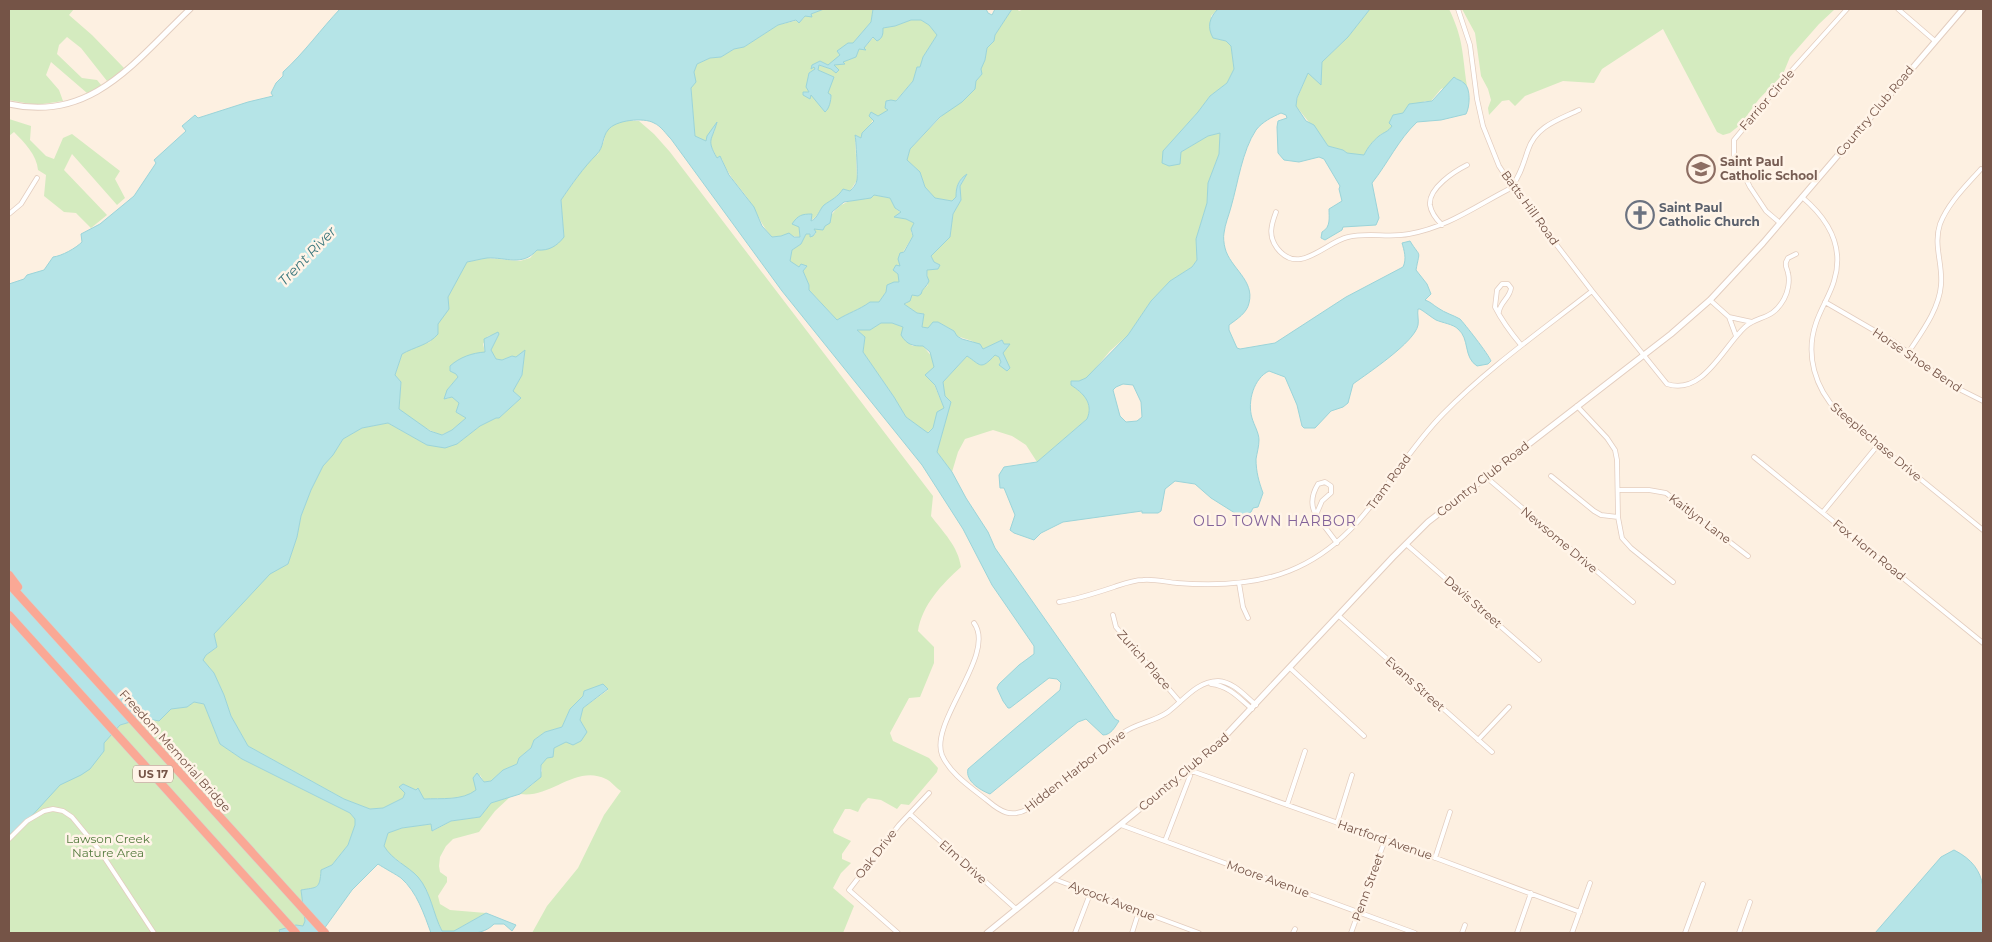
<svg xmlns="http://www.w3.org/2000/svg" width="1992" height="942" viewBox="0 0 1992 942" font-family="Montserrat,sans-serif">
<style>
.green{fill:#d4ebbf}
.water{fill:#b5e4e7;stroke:#9bd4d9;fill-rule:evenodd}
.lines{fill:none;stroke-linecap:round;stroke-linejoin:round}
.minor-casing{stroke:#e3cdbf;stroke-width:5.5}
.tertiary-casing{stroke:#e3cdbf;stroke-width:7}
.motorway-casing{stroke:#d8cfcb;stroke-width:9}
.minor{stroke:#fff;stroke-width:4}
.tertiary{stroke:#fff;stroke-width:5}
.motorway{stroke:#faa895;stroke-width:8}
.labels{text-anchor:middle;stroke-width:5;stroke-linejoin:round;paint-order:stroke}
.shield{fill:#fff4e8;stroke:#9e8477;stroke-width:1}
.shield-label{font-size:11px;font-weight:bold;fill:#755447}
.street-label{font-size:12px;fill:#755447;stroke:#fff4e8}
.education-label{font-size:12px;font-weight:bold;fill:#785e54;stroke:#fff4e8;text-anchor:start}
.worship-label{font-size:12px;font-weight:bold;fill:#5b616d;stroke:#fff4e8;text-anchor:start}
.park-label{font-size:12px;fill:#557b3e;stroke:#fff4e8}
.water-label{font-size:14px;font-style:italic;fill:#3a767c;stroke:#fff4e8}
.neighbourhood-label{font-size:14px;letter-spacing:1px;fill:#826299;stroke:#fff4e8}
</style>
<rect width="100%" height="100%" fill="#fdf0e1"/>
<path class="green" d="M9 9H74L69 15 92 35 124 68 117 77 107 81 81 48 67 37 59 45 57 54 82 78 97 80 102 86 94 92 87 93 51 62 46 75 59 90 63 101 36 105 9 100Z
M824 9H873L871 22 853 43C846 43 843 47 839 52V57L828 65 820 61 812 68 815 66V69L809 73 807 86 825 112 831 99 827 93 828 75 818 70V65L831 69 836 68 834 65 856 57 859 49 864 48 882 28 895 26 911 20H921L929 25 937 35 923 57 920 67 917 68 913 81 883 115 878 117 875 114C873 126 864 127 861 138L855 135 857 180 850 191 843 189C838 197 831 200 824 206 819 210 818 217 810 221L812 214 799 227 800 237 787 235 772 237C759 223 757 210 746 196 736 183 728 175 722 159L717 158 709 142 715 130 706 141 695 137 691 88 695 82 694 72 697 64 710 58 721 57 734 49 744 47 778 25 803 19 805 16H812L811 14Z
M1012 9H1017L1019 11 1024 9H1218L1211 16 1213 38 1226 41 1231 46 1234 69 1227 83 1210 96 1198 112 1163 151 1181 152 1208 136 1220 133 1219 154 1208 183 1207 203 1196 239 1197 260 1192 267 1170 281 1151 301 1128 335 1110 351 1095 369 1086 378 1071 385C1083 393 1094 403 1087 419L1037 462 1026 445 1012 436 993 430 965 439 958 452 952 472 937 452 946 419 943 382 967 356C976 359 973 364 987 363L995 355 999 357 1001 362 999 365 1010 368 1002 353 1004 344 1002 340 983 349 972 341 957 336 954 331 938 322 928 329 922 327 924 314 917 313 904 304 907 303 912 295 918 296 920 294 922 290 928 285 927 270 938 269 940 265 934 262 931 256 950 237 953 214 961 200 960 186 966 176C957 180 956 188 956 197L952 201 935 198 925 187 920 172 907 160 910 149 982 74 980 69 985 60 987 48 994 41 995 35Z
M1370 9H1449C1464 40 1462 54 1467 86L1462 81 1441 89 1431 101H1425L1403 113 1388 132 1381 134 1369 146 1364 156 1347 153 1343 150 1328 146 1296 106 1297 99 1308 73 1321 84 1322 62 1348 37Z
M1462 9H1835L1819 24 1790 57 1783 74 1759 99 1740 125 1730 133 1723 135 1717 132 1663 29 1602 69 1594 83 1563 81 1525 96 1515 106 1509 100 1502 101 1489 115 1488 108 1491 100 1488 89 1481 76 1475 33Z
M9 119 31 126 30 140 46 156 54 159 63 138 72 134 120 171 115 179 125 198 117 205 72 154 64 170 107 215 91 228 76 213 64 212 44 196 46 175 38 170C37 155 24 142 14 132L9 136Z
M622 121H639L654 134 670 152 933 496 931 516C943 532 958 546 961 567 942 584 922 605 918 631L934 647V663L920 697 909 698 890 733 893 741 929 758 938 768 937 772 909 805 901 804 897 809 881 800 868 798 862 804 858 812 850 809H845L833 830 834 833 851 841 842 854V859L851 863 841 873 833 888 854 906 843 933H532L547 906 578 868 604 815 621 791C616 788 611 781 606 779 576 764 550 799 520 794L533 784 542 771 541 765 553 748 587 732 580 720 583 708 608 690 603 685 584 691 583 696 570 709 562 727 545 732 534 740 531 748 519 758 517 764 503 770 491 781 484 782 480 775C479 779 478 787 476 791 467 800 436 798 423 799L418 788 416 790 403 784 405 793 403 798 383 808 370 809 344 799 248 746 231 716 224 695 214 673 203 660 206 655 217 647 214 634 270 573 288 564 297 537 301 516 311 490 323 466 333 455 343 439 362 428 388 423 427 445 457 444 480 426 496 418H499L521 398 513 391 522 375 525 351 516 357 512 356 502 360 496 359 491 350 499 334 488 336 483 344 485 352 456 374 458 377 447 390 446 399 452 397 459 403 456 412 466 418 452 430 441 435C425 429 412 420 399 409L401 382 395 375 402 354 414 347 430 342 440 319 449 309 448 297 466 262 486 258 520 261 530 258 537 250 564 237 561 200 590 159 598 154 604 141 605 133 612 125Z
M874 195 890 198 895 208 901 213 895 217 906 219 914 223 911 232 913 236 903 252 900 266 893 269 898 274 900 283 886 292 879 302H870C859 310 848 313 837 320L809 290V285L803 271 806 267H799L789 261 792 250 801 244 806 234H810V237L813 236 816 233 813 229 825 226C838 202 844 201 871 198Z
M881 323H892L903 327 912 346H923L933 358 934 367 929 372 944 408 933 428 927 433 906 417 894 397 863 352 865 337 857 330 859 329 870 330Z
M194 702 204 704 220 744 242 759 350 813 355 819V825L348 845 332 865 321 870C320 890 317 887 301 890L305 921 303 927 279 930 280 933H9V817L120 725 144 718 159 720 171 709 187 707Z
M510 797 495 811 479 832 453 839 446 846 440 857 439 866 440 872 447 877V882L438 896 440 904 450 910 486 913 454 931H442L436 919 427 891 400 862 389 854 384 846 388 833 402 828 431 824 433 831 451 821 480 817 491 803Z"/>
<path class="water" d="M340 9H824L811 14 812 17 805 16 799 23 796 20 778 25 744 47 734 49 721 57 710 58 697 64 694 72 696 82 691 88 695 136 706 141 707 136 717 122C712 141 706 139 717 158L720 156 729 175 754 207 762 226 772 237 781 236 789 233 794 237H800L799 227 792 224C798 215 802 214 812 214L811 221C818 218 819 210 824 205 831 200 838 197 843 189L850 191C853 188 856 185 857 180 858 176 856 138 855 135L861 138 862 133 874 121 869 116 871 112 878 116 888 110 885 108 886 101 891 100 896 101 913 81 917 67H920L923 57 937 35 929 25 921 20H911L895 26 883 28C883 34 883 38 877 41L873 37 864 48 866 50 859 49 856 57 843 62 845 64 834 65 839 70 836 73 831 69 819 65 818 70 834 77 828 93 831 95C831 101 829 109 825 112L811 95 810 99 803 95V92H809L806 87 809 73 815 69 814 67 811 69 812 65 820 61 828 65 840 55 837 51 848 43H853L871 22 873 9H986L988 13 992 15 995 9H1012L995 35 994 41 987 48 985 60 981 69 982 74 976 81 975 89 962 102 940 117 910 149 907 160 920 172 925 187 935 198 952 201 956 197C956 187 958 180 967 174L960 186 961 200 953 214 950 237 931 256 934 262 940 265 938 269 927 270V276L929 281C927 287 922 288 921 294L918 296 912 295 910 301 904 304 917 313 924 314 922 327 928 328 933 322H938L954 331 957 336 962 339 980 344 983 349 1002 340 1004 344H1010L1003 353 1010 368 1007 371 999 365 1001 362 999 357 995 355C980 371 981 365 967 356L943 382 945 396 951 402 937 452 952 472 966 498 988 532 995 548 1115 719 1119 721C1115 727 1111 735 1103 735L1086 719 1078 722 990 794C980 790 965 781 968 769L1060 690 1061 683 1057 679 1049 678 1010 708H1008L1003 701 997 688 999 684 1019 665 1034 654V646L992 585 963 529 922 465 782 291 671 139C666 134 661 126 654 123 644 117 615 120 608 130 602 137 604 147 597 154 583 168 572 184 561 200L564 237C557 246 549 251 537 250 522 267 507 257 487 258 480 259 473 261 467 262L448 297 449 309 438 324V334C429 345 414 347 402 354L395 375 401 382 399 409 430 431 442 435 452 430 466 418 456 412 459 403 452 397 444 399 447 390 458 377 456 374 450 371V366C460 357 472 353 485 352L484 339 498 332 499 334 491 350 496 359 502 360 512 356 516 357 525 350 522 375 513 391 521 398 499 418H496L480 426 457 444 445 448 427 445 388 423 362 428 343 439 333 455 323 466 311 490 301 516 297 537 288 564 270 574 214 634 217 647 206 655 203 660 214 673 224 695 231 716 248 746 344 799 370 809 383 808 403 798 405 793 399 787 403 784 416 790 418 788 424 799C441 798 462 801 476 790L473 778 477 773 484 782 491 781 503 770 517 764 519 758 531 748 534 740 545 732 562 727 570 709 583 696 584 691 603 684 608 689 583 708 580 720 587 732 581 741 573 745 566 742 554 748 553 757 547 758 541 765V777L520 794 491 803 480 817 451 821 432 831 431 824 402 828 388 833 384 846C392 860 408 866 418 877 431 892 433 914 442 931H454L486 913 516 925 512 931 504 924H494C480 939 451 933 431 933 424 914 417 892 401 878 397 875 384 868 378 864L352 890 321 933H280L279 930 296 925 303 926 305 921 301 890C317 887 320 890 321 870L332 865 348 845 355 825V819L350 813 242 759 220 744 204 704 194 702 187 707 171 709 159 721 144 718 120 725 104 743V751L90 769 81 775 60 785 28 820 9 835V284L24 279 27 275 44 270 53 257C62 256 76 248 82 242L81 234 100 224 134 196 156 163 154 160 186 131 182 126 195 115 198 118 248 102 273 96 271 93 276 83 283 76V72C304 53 321 29 340 9ZM874 195 890 198 895 208 901 212 894 217 906 219 914 223 911 229 913 236 904 252 900 253 898 259 900 266 896 265 893 270 898 274 899 282H894L887 285 886 292 879 302H870C859 310 848 313 837 320L809 290V285L803 271 807 266 801 264 799 267 790 261 792 250 801 244 806 234H810V237L813 236 816 232 814 229 823 230 825 226 830 223 832 212 844 202 871 198ZM881 323H892L903 327 901 335C907 345 913 346 923 346L930 352 934 367 925 375 935 385 944 408 937 412 933 428 928 433 906 417 894 397 863 352 865 337 857 330H870Z
M1218 9H1370L1348 37 1322 62 1321 85 1308 73 1297 98 1296 106 1306 121 1314 125 1328 146 1343 150 1347 153 1364 155C1368 147 1372 142 1379 136 1384 132 1388 132 1392 126L1389 123 1393 115 1403 113 1409 104 1432 101 1454 77C1457 80 1461 80 1464 83 1471 88 1470 107 1466 114L1441 120 1417 122C1398 140 1388 163 1372 183L1379 218 1376 225 1343 227 1342 230 1325 240 1321 238 1322 232C1331 227 1329 218 1329 209L1342 201 1339 189 1340 186 1324 159 1319 157 1299 162 1284 160 1278 153 1277 127 1278 121 1287 118 1286 115 1281 113C1272 117 1262 122 1256 130 1242 151 1238 183 1231 207 1229 215 1225 224 1224 233 1223 237 1224 244 1225 248 1230 268 1255 280 1249 303 1247 313 1237 319 1229 325V330L1237 348 1240 349 1275 343 1346 297 1403 267C1407 259 1404 250 1402 243L1410 241C1421 259 1420 248 1416 270L1427 284 1431 294 1425 300C1431 302 1433 305 1438 308 1445 313 1453 315 1460 319 1464 323 1489 355 1491 361L1488 364 1477 366C1463 357 1470 339 1458 329 1453 324 1443 323 1436 320 1431 317 1425 312 1420 309H1418C1417 314 1419 320 1418 325 1415 342 1368 373 1353 384L1348 403 1343 407 1331 411 1315 428H1304L1302 426 1297 405 1285 377 1269 371C1254 378 1247 401 1252 418 1254 425 1259 433 1259 440 1259 446 1257 453 1256 459 1256 472 1259 482 1263 493L1258 507 1253 508 1251 512 1242 516 1238 515 1211 498 1195 484 1175 481 1165 489 1161 511 1158 513H1142V511L1063 522 1041 533 1034 540 1014 533 1010 530 1015 515 1004 488H1000L999 475 1004 467 1037 462 1087 419C1094 403 1083 393 1071 385V381H1079L1086 378 1128 335 1151 301 1170 281 1192 267 1197 260 1196 239 1207 203 1208 183 1219 154 1220 133 1208 136 1181 152 1180 164 1169 166 1162 163 1163 151 1198 112 1210 96 1227 83 1234 69 1231 46 1226 41 1213 38C1207 27 1209 18 1218 9ZM1123 384 1133 385 1141 402 1142 417 1137 421 1126 422 1120 416 1113 390 1116 387Z
M1954 850C1992 869 1983 898 1983 933H1875L1941 857Z"/>
<g class="lines">
<defs>
<path id="minor" d="M1458 9 1470 45 1477 99 1483 126 1499 166 1516 192 1592 291 1667 384C1703 396 1723 347 1745 327 1758 315 1772 321 1784 299 1788 292 1790 281 1788 273 1787 268 1785 267 1786 262L1788 258 1796 254
M1898 9 1935 41
M1512 186C1521 174 1523 164 1528 150 1536 126 1558 120 1579 110
M1802 197C1827 218 1845 246 1834 281 1830 295 1821 308 1816 323 1805 355 1815 388 1838 412L1983 530
M1276 212C1271 225 1268 236 1277 248 1299 277 1325 242 1348 237 1368 232 1389 238 1409 234 1449 227 1477 205 1513 187
M9 214 21 204 37 178
M1780 223 1766 211 1750 187 1734 155V140L1784 79 1847 9
M1442 225C1437 220 1431 212 1430 205 1428 188 1455 171 1467 165
M1710 300 1729 317 1752 322
M1825 302 1894 342 1953 386 1983 401
M1499 312C1500 302 1510 298 1511 288L1508 284H1502L1497 290 1495 307C1502 321 1511 333 1521 345
M1729 317 1736 336
M1908 353C1921 333 1939 310 1941 285 1943 264 1933 245 1940 224 1948 203 1966 186 1981 169
M1577 406 1607 438 1615 450 1617 460 1618 517 1622 538 1631 548 1673 582
M1754 457 1983 643
M1551 476 1594 511 1601 515 1618 517
M1486 477 1633 602
M1325 482 1331 486V493L1322 501 1316 515C1310 505 1312 494 1318 484Z
M1618 490H1649L1666 493 1748 556
M1823 512 1878 445
M1316 515 1337 543
M1406 544 1539 660
M1239 583 1243 607 1248 618
M1059 602C1078 599 1096 593 1114 587 1123 584 1133 580 1143 580 1154 579 1166 582 1177 583 1215 586 1254 585 1289 571 1365 541 1389 469 1443 414 1488 368 1541 331 1592 291
M1113 615 1116 627 1180 702
M1339 616 1492 752
M974 623C997 654 929 722 942 755 950 774 972 788 988 801 1001 812 1011 818 1028 809 1059 784 1090 757 1123 733 1136 723 1154 722 1168 712 1183 701 1197 681 1218 681 1234 682 1245 696 1256 705
M1290 668 1364 736
M1211 684C1229 686 1239 698 1252 709
M1478 740 1509 707
M1287 805 1305 751
M910 814 1016 909
M1337 823 1352 775
M1121 825 1415 933
M9 839 27 821 44 811 53 809 63 811 72 817 100 851 154 933
M1165 841 1190 776 1189 770 1417 851 1580 912
M1435 858 1450 812
M1054 879 1199 933
M898 933 849 890 899 825 929 793
M1075 933 1090 894
M1132 933 1139 911
M1293 933 1295 929
M1351 933 1385 840
M1462 933 1465 925
M1517 933 1531 893
M1572 933 1590 883
M1685 933 1703 884
M1739 933 1750 902"/>
<path id="tertiary" d="M9 104C92 123 136 60 190 9
M987 933 1212 750 1393 557 1428 522 1671 334 1710 300 1763 243 1963 9"/>
<path id="motorway" d="M9 575 18 587
M9 584 325 933
M9 615 296 933"/>
</defs>
<use href="#minor" class="minor-casing"/>
<use href="#tertiary" class="tertiary-casing"/>
<use href="#motorway" class="motorway-casing"/>
<use href="#minor" class="minor"/>
<use href="#tertiary" class="tertiary"/>
<use href="#motorway" class="motorway"/>
</g>
<defs>
<symbol id="school-ring" viewBox="-11 -11 22 22"><circle r="9.5" fill="#fff4e8" stroke="#8d6e63" stroke-width="1.5"/><path d="M0-5L7-2L0 1L-7-2ZM-4 1L0 2.5L4 1V4Q0 6-4 4Z" fill="#8d6e63"/></symbol>
<symbol id="church-ring" viewBox="-11 -11 22 22"><circle r="9.5" fill="#fff4e8" stroke="#6b7280" stroke-width="1.5"/><path d="M-1.2-6h2.4v3.5h3.3v2.4h-3.3V6h-2.4V-.1h-3.3v-2.4h3.3Z" fill="#6b7280"/></symbol>
</defs>
<g fill-rule="evenodd">
<use href="#school-ring" x="1685" y="153" width="32" height="32"/>
<use href="#church-ring" x="1624" y="199" width="32" height="32"/>
</g>
<g class="labels">
<rect class="shield" x="133" y="765.5" width="40" height="17" rx="4"/>
<g class="shield-label">
<text x="153" y="778">US 17</text>
</g>
<g class="street-label">
<text transform="translate(1767 100) rotate(-49)" y="4">Farrior Circle</text>
<text transform="translate(1875 111) rotate(-50)" y="4">Country Club Road</text>
<text transform="translate(1530 208) rotate(54)" y="4">Batts Hill Road</text>
<text transform="translate(1917 360) rotate(34)" y="4">Horse Shoe Bend</text>
<text transform="translate(1876 442) rotate(40)" y="4">Steeplechase Drive</text>
<text transform="translate(1483 479) rotate(-38)" y="4">Country Club Road</text>
<text transform="translate(1389 482) rotate(-54)" y="4">Tram Road</text>
<text transform="translate(1700 519) rotate(37)" y="4">Kaitlyn Lane</text>
<text transform="translate(1559 540) rotate(40)" y="4">Newsome Drive</text>
<text transform="translate(1869 550) rotate(39)" y="4">Fox Horn Road</text>
<text transform="translate(1473 602) rotate(41)" y="4">Davis Street</text>
<text transform="translate(1144 660) rotate(49)" y="4">Zurich Place</text>
<text transform="translate(1415 684) rotate(42)" y="4">Evans Street</text>
<text transform="translate(175 751) rotate(48)" y="4">Freedom Memorial Bridge</text>
<text transform="translate(1075 771) rotate(-38)" y="4">Hidden Harbor Drive</text>
<text transform="translate(1184 772) rotate(-40)" y="4">Country Club Road</text>
<text transform="translate(1385 840) rotate(19)" y="4">Hartford Avenue</text>
<text transform="translate(876 854) rotate(-52)" y="4">Oak Drive</text>
<text transform="translate(963 862) rotate(42)" y="4">Elm Drive</text>
<text transform="translate(1268 879) rotate(20)" y="4">Moore Avenue</text>
<text transform="translate(1368 887) rotate(-70)" y="4">Penn Street</text>
<text transform="translate(1112 901) rotate(21)" y="4">Aycock Avenue</text>
</g>
<g class="education-label">
<text x="1720" y="166">Saint Paul<tspan x="1720" dy="14">Catholic School</tspan></text>
</g>
<g class="worship-label">
<text x="1659" y="212">Saint Paul<tspan x="1659" dy="14">Catholic Church</tspan></text>
</g>
<g class="park-label">
<text x="108" y="843">Lawson Creek<tspan x="108" dy="14">Nature Area</tspan></text>
</g>
<g class="water-label">
<text transform="translate(307 256) rotate(-46)" y="5">Trent River</text>
</g>
<g class="neighbourhood-label">
<text x="1275" y="526">OLD TOWN HARBOR</text>
</g>
</g>
<rect width="1992" height="942" fill="none" stroke="#755447" stroke-width="20"/>
</svg>
